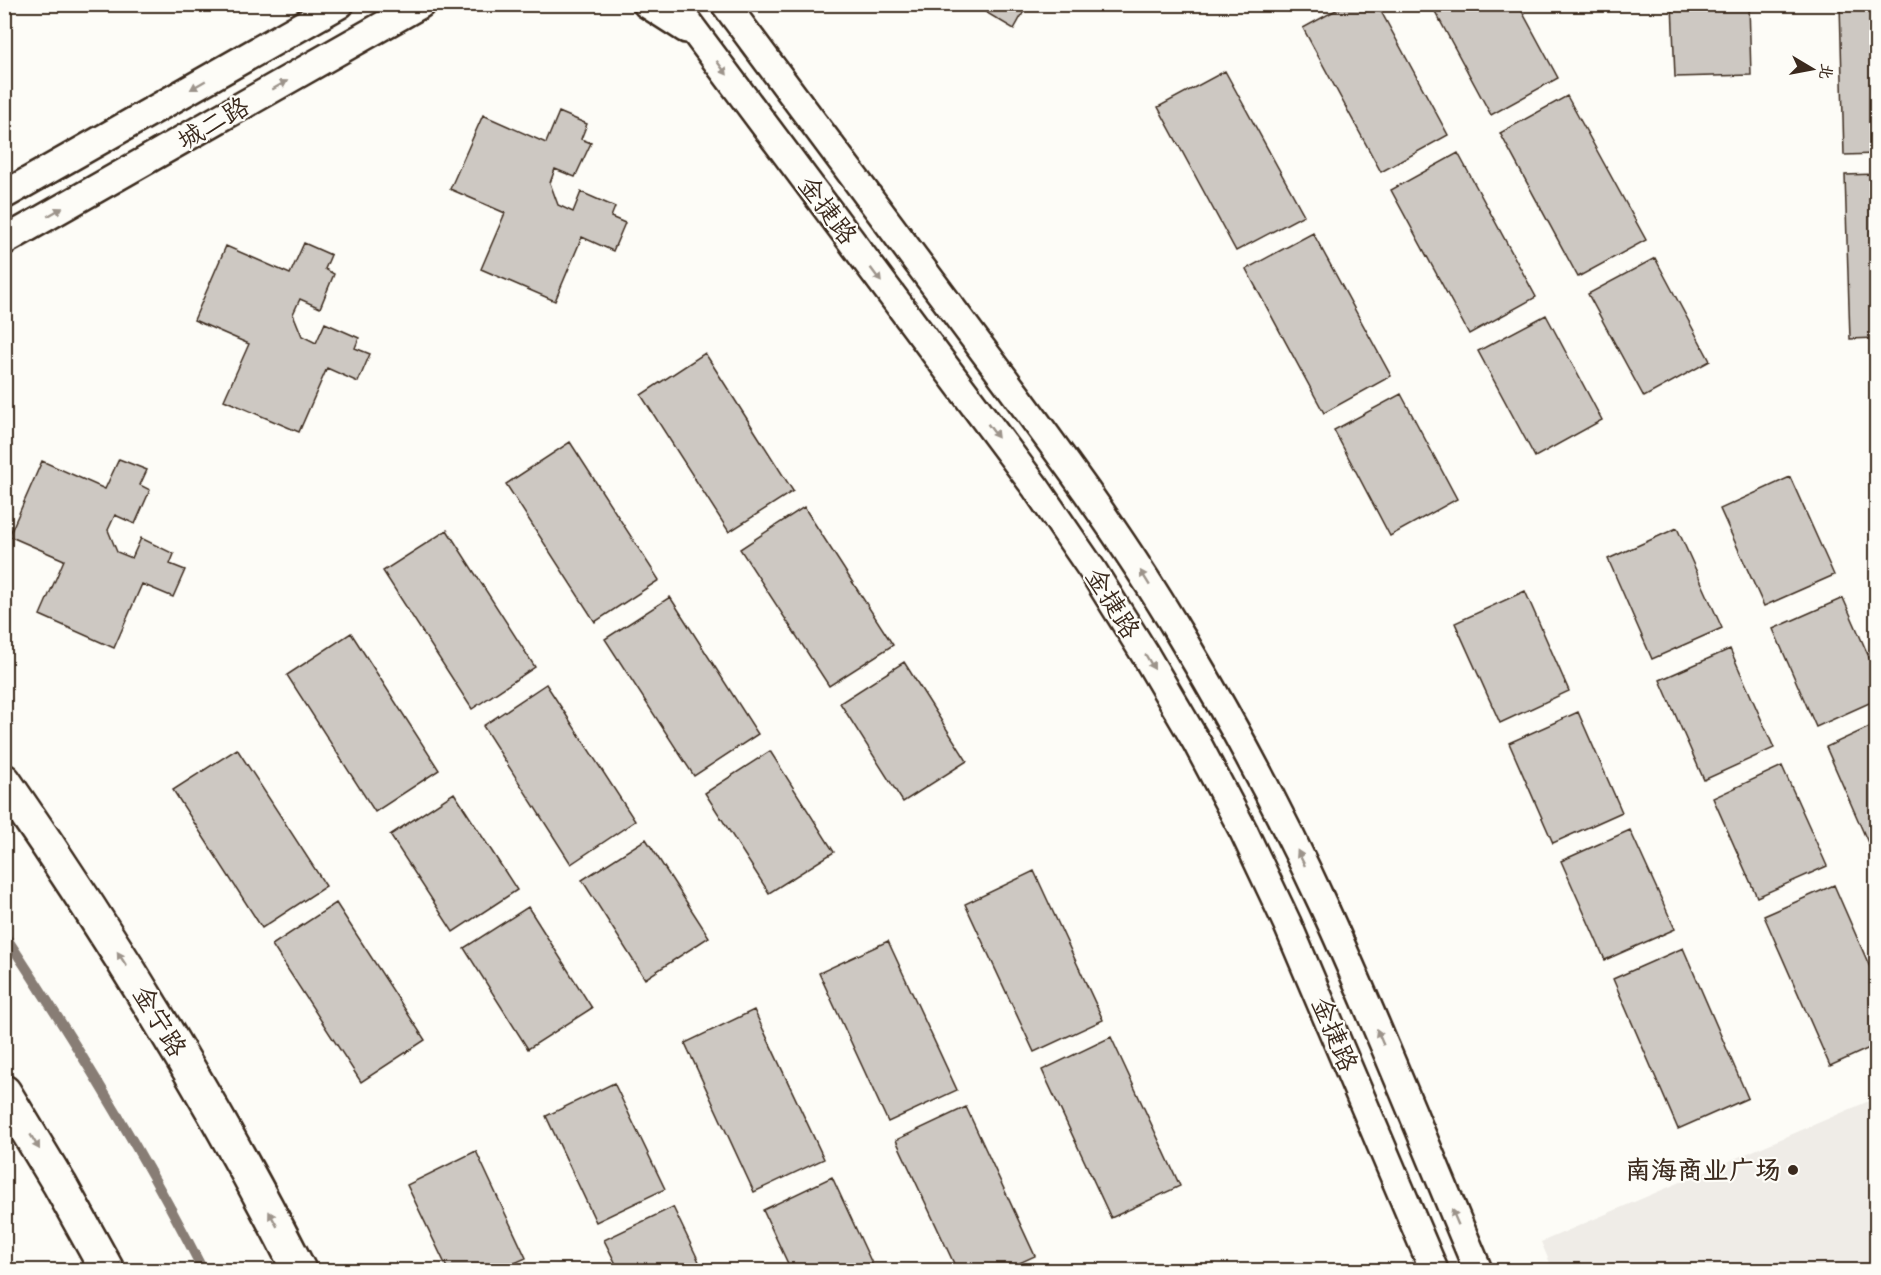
<svg xmlns="http://www.w3.org/2000/svg" width="1881" height="1275" viewBox="0 0 1881 1275" font-family="Caveat,'LXGW WenKai TC',sans-serif">
<style>
.built{fill:#efece7}
.lines{fill:none;stroke-linecap:round;stroke-linejoin:round}
.stream{stroke:#887d74;stroke-width:10}
.building{fill:#cdc8c2;stroke:#3b2a1e;stroke-width:1.5}
.street-casing{stroke:#3b2a1e;stroke-width:32}
.secondary-casing{stroke:#3b2a1e;stroke-width:38}
.street{stroke:#fdfcf7;stroke-width:27}
.secondary{stroke:#fdfcf7;stroke-width:33}
.oneway{fill:#9c938a}
.poi-dot{fill:#3b2a1e;stroke:#fdfcf7;stroke-width:2}
.labels{text-anchor:middle;stroke-width:4.5;stroke-linejoin:round;paint-order:stroke}
.street-label{font-size:26px;fill:#3b2a1e;stroke:#fdfcf7}
.poi-label{font-size:26px;font-weight:bold;fill:#3b2a1e;stroke:#fdfcf7;text-anchor:end}
</style>
<rect width="100%" height="100%" fill="#fdfcf7"/>
<filter id="ink" filterUnits="userSpaceOnUse"><feTurbulence type="fractalNoise" baseFrequency=".0167" numOctaves="2"/><feDisplacementMap in="SourceGraphic" scale="12" xChannelSelector="R" yChannelSelector="G"/><feConvolveMatrix kernelMatrix="1 2 1 2 8 2 1 2 1" color-interpolation-filters="sRGB"/></filter>
<g filter="url(#ink)">
<path class="built" d="M1876 1098V1270H1553L1541 1242Z"/>
<g class="lines">
<path class="stream" d="M4 934C76 1043 144 1154 203 1270"/>
</g>
<path class="building" d="M972 4H1028L1014 29Z
M1347 4H1377L1448 135 1381 172 1303 28Z
M1431 4H1518L1558 78 1491 115Z
M1672 4H1749L1751 75 1675 77Z
M1840 4H1876V154L1844 155Z
M1225 71 1304 215 1236 251 1158 107Z
M1567 96 1646 240 1578 277 1500 133Z
M559 112 587 124 581 139 591 143 575 177 555 169 550 183 558 205 573 212 581 192 615 207 611 217 625 223 613 251 582 237 555 301 481 269 505 213 450 189 483 115 546 143Z
M1458 153 1536 297 1469 334 1391 190Z
M1876 174V338L1850 339 1845 175Z
M1313 233 1391 376 1324 413 1246 269Z
M304 243 331 255 325 269 334 274 320 308 300 299 293 314 302 336 316 343 325 323 359 338 355 348 370 354 358 382 327 368 299 432 224 400 249 344 194 320 226 246 290 274Z
M1655 258 1710 361 1644 397 1588 294Z
M1546 315 1602 420 1535 457 1478 351Z
M705 353 793 491 729 532 641 395Z
M1401 394 1457 499 1390 536 1334 430Z
M570 442 659 580 595 622 506 484Z
M119 459 147 470 140 485 150 490 135 524 115 515 108 530 117 552 132 558 141 538 174 554 170 564 185 570 173 597 142 584 114 648 40 615 64 560 9 536 42 461 105 489Z
M1790 477 1834 575 1764 606 1720 509Z
M804 507 893 645 829 686 740 549Z
M1677 528 1722 628 1652 659 1608 559Z
M447 530 535 667 472 709 383 571Z
M1525 591 1569 691 1500 723 1455 623Z
M670 597 758 734 694 776 605 639Z
M1843 598 1876 673V700L1816 727 1773 629Z
M351 633 439 770 375 812 287 675Z
M1730 649 1774 748 1704 780 1660 680Z
M904 662 967 761 903 802 840 703Z
M546 684 635 821 571 864 483 726Z
M1578 712 1622 812 1553 843 1509 743Z
M1876 724V841L1869 845 1826 747Z
M237 749 326 886 262 928 173 790Z
M770 751 834 852 769 893 705 793Z
M1782 766 1827 866 1757 897 1713 798Z
M454 793 517 890 453 932 390 835Z
M1630 830 1675 929 1605 960 1561 861Z
M646 839 709 937 645 979 582 880Z
M1034 871 1103 1020 1034 1052 965 904Z
M1834 885 1876 981V1045L1830 1066 1764 916Z
M336 903 425 1040 361 1082 272 945Z
M528 907 592 1008 528 1049 464 948Z
M888 941 957 1090 888 1122 819 973Z
M1683 948 1748 1098 1678 1129 1613 979Z
M754 1010 824 1159 754 1192 685 1043Z
M1111 1037 1180 1186 1111 1218 1042 1070Z
M614 1083 665 1189 596 1222 546 1116Z
M966 1107 1035 1256 1004 1270H957L896 1140Z
M476 1151 526 1258 499 1270H448L407 1185Z
M832 1177 875 1270H791L763 1210Z
M673 1207 703 1270H619L604 1240Z"/>
<g class="lines">
<defs>
<path id="street" d="M647 4 686 29
M674 4 1036 488 1093 571 1146 656 1197 743 1244 832 1287 923 1434 1270
M725 4C805 112 885 219 965 326 1041 428 1117 528 1182 638 1234 725 1282 815 1324 907 1379 1027 1427 1149 1478 1270
M4 195 340 4
M4 241 421 4"/>
<path id="secondary" d="M4 781C113 938 213 1101 299 1270
M4 1092 60 1185 107 1270"/>
</defs>
<use href="#street" class="street-casing"/>
<use href="#secondary" class="secondary-casing"/>
<use href="#street" class="street"/>
<use href="#secondary" class="secondary"/>
</g>
<defs><path id="oneway-solid" d="M-6-.8H1V-3.2L6.5 0L1 3.2V.8H-6Z" transform="scale(1.5)"/></defs>
<g class="oneway">
<use href="#oneway-solid" transform="translate(722 68) rotate(53)"/>
<use href="#oneway-solid" transform="translate(198 85) rotate(150)"/>
<use href="#oneway-solid" transform="translate(280 85) rotate(-30)"/>
<use href="#oneway-solid" transform="translate(55 212) rotate(-30)"/>
<use href="#oneway-solid" transform="translate(876 275) rotate(53)"/>
<use href="#oneway-solid" transform="translate(993 431) rotate(53)"/>
<use href="#oneway-solid" transform="translate(1145 578) rotate(-122)"/>
<use href="#oneway-solid" transform="translate(1150 662) rotate(59)"/>
<use href="#oneway-solid" transform="translate(1301 858) rotate(-116)"/>
<use href="#oneway-solid" transform="translate(122 959) rotate(-123)"/>
<use href="#oneway-solid" transform="translate(1380 1037) rotate(-113)"/>
<use href="#oneway-solid" transform="translate(35 1142) rotate(59)"/>
<use href="#oneway-solid" transform="translate(1455 1217) rotate(-113)"/>
<use href="#oneway-solid" transform="translate(273 1219) rotate(-119)"/>
</g>
</g>
<circle class="poi-dot" cx="1793" cy="1170" r="6"/>
<g class="labels">
<g class="street-label">
<text transform="translate(213 123) rotate(-30)" y="9">城二路</text>
<text transform="translate(828 210) rotate(53)" y="9">金捷路</text>
<text transform="translate(1113 603) rotate(58)" y="9">金捷路</text>
<text transform="translate(160 1021) rotate(59)" y="9">金宁路</text>
<text transform="translate(1335 1034) rotate(67)" y="9">金捷路</text>
</g>
<g class="poi-label">
<text x="1781" y="1179">南海商业广场</text>
</g>
</g>
<rect width="1881" height="1275" fill="none" stroke="#fdfcf7" stroke-width="24"/>
<rect x="12" y="12" width="1857" height="1251" fill="none" stroke="#3b2a1e" stroke-width="2" filter="url(#ink)"/>
<g transform="translate(1812 69) rotate(100)" stroke="#fdfcf7" stroke-width="4.5" paint-order="stroke">
<path d="M0-4.5L10 22L0 15L-10 22Z" fill="#3b2a1e"/>
<text y="-9" font-size="16" font-weight="bold" text-anchor="middle" fill="#3b2a1e">北</text>
</g>
</svg>
